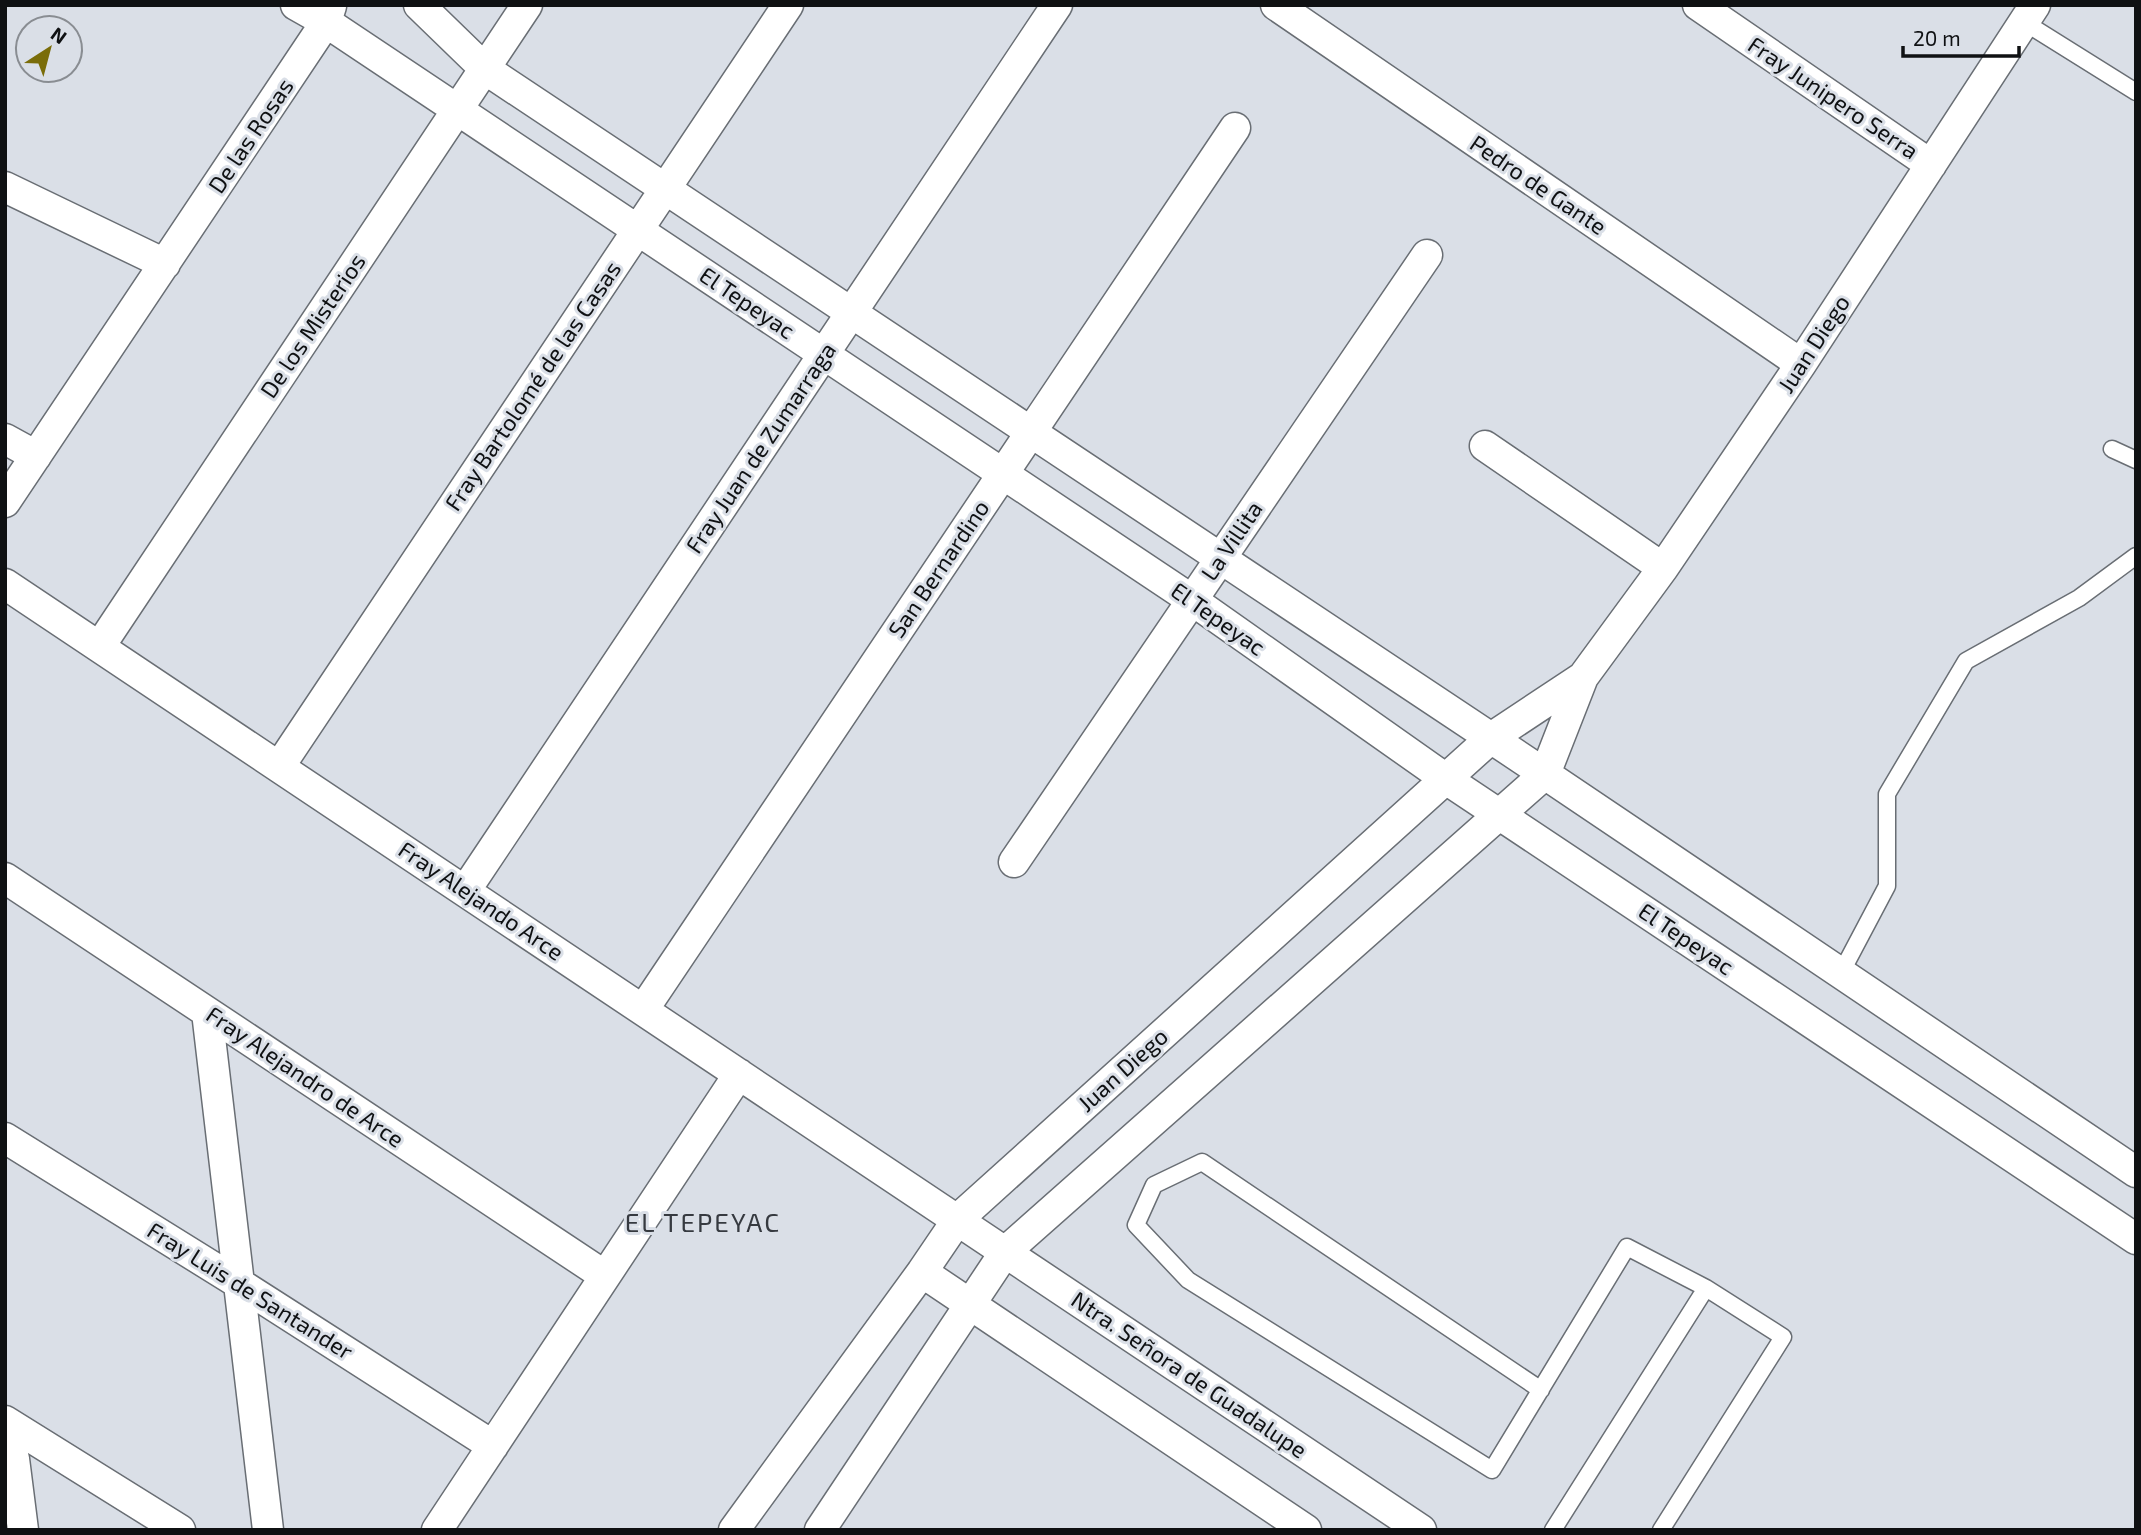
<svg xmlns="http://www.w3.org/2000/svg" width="2141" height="1535" viewBox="0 0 2141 1535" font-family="'Exo 2',sans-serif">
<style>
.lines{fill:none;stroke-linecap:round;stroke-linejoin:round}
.lane-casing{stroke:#696e74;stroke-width:19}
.street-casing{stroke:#696e74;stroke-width:33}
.lane{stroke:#fff;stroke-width:16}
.street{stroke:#fff;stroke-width:30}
.labels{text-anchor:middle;stroke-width:6;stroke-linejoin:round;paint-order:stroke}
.street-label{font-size:23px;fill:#0f1113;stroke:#dadfe7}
.quarter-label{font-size:26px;letter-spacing:2px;fill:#363a40;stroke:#dadfe7}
</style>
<rect width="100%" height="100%" fill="#dadfe7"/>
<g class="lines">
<defs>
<path id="lane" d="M2024 22 2136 92
M2112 449 2136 460
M1841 973 1887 886V794L1966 661 2079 598 2136 556
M1541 1390 1202 1162 1154 1185 1136 1225 1188 1280 1492 1470 1627 1247 1706 1288
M1553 1530 1706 1288 1783 1337 1661 1530"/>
<path id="street" d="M296 5 326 22 1192 600 1446 779 2136 1239
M419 5 485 69 1545 774 2136 1172
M1276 5 1801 364
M1698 5 1931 165
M5 187 165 264
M5 439 36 456
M1485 446 1663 568
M5 502 326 22 331 6
M5 584 1421 1530
M100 646 527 5
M279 767 788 5
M1014 862 1427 255
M5 878 605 1276
M465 891 1057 5
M643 1010 1235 128
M207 1012 268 1530
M5 1138 240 1284 493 1446
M922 1272 1306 1530
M5 1421 180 1530
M5 1424 14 1459 23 1530
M437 1530 739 1074
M734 1530 922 1272 958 1219 1491 738 1583 677
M820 1530 1005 1252 1545 774 1583 677 1663 568 1801 364 2035 5"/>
</defs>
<use href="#lane" class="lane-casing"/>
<use href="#street" class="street-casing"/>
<use href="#lane" class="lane"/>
<use href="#street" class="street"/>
</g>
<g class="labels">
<g class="street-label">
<text transform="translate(1833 98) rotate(34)" y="8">Fray Junipero Serra</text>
<text transform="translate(251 136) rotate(-56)" y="8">De las Rosas</text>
<text transform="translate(1538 185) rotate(34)" y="8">Pedro de Gante</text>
<text transform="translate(747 303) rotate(34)" y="8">El Tepeyac</text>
<text transform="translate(313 326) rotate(-56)" y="8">De los Misterios</text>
<text transform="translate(1814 344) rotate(-57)" y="8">Juan Diego</text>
<text transform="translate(533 386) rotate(-56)" y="8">Fray Bartolomé de las Casas</text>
<text transform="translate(761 448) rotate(-56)" y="8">Fray Juan de Zumarraga</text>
<text transform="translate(1232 541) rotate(-56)" y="8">La Villita</text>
<text transform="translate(939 569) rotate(-56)" y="8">San Bernardino</text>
<text transform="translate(1218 619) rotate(35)" y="8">El Tepeyac</text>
<text transform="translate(481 901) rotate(34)" y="8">Fray Alejando Arce</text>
<text transform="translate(1686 939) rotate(34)" y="8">El Tepeyac</text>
<text transform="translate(1123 1070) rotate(-42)" y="8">Juan Diego</text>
<text transform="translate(305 1077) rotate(34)" y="8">Fray Alejandro de Arce</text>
<text transform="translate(250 1291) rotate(32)" y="8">Fray Luis de Santander</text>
<text transform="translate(1189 1375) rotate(34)" y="8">Ntra. Señora de Guadalupe</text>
</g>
<g class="quarter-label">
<text x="703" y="1232">EL TEPEYAC</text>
</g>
</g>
<rect width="2141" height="1535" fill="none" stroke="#0f1113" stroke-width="14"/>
<g transform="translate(49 49) rotate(36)"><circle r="33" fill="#dadfe7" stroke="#898d92" stroke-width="2"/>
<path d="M0-5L12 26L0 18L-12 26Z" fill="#7a6d09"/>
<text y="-10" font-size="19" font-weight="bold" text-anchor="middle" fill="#0f1113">N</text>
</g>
<path d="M1903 46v10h116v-10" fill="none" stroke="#0f1113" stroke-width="3.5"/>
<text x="1913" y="46" font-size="21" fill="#0f1113" stroke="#dadfe7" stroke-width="5" paint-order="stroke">20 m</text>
</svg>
